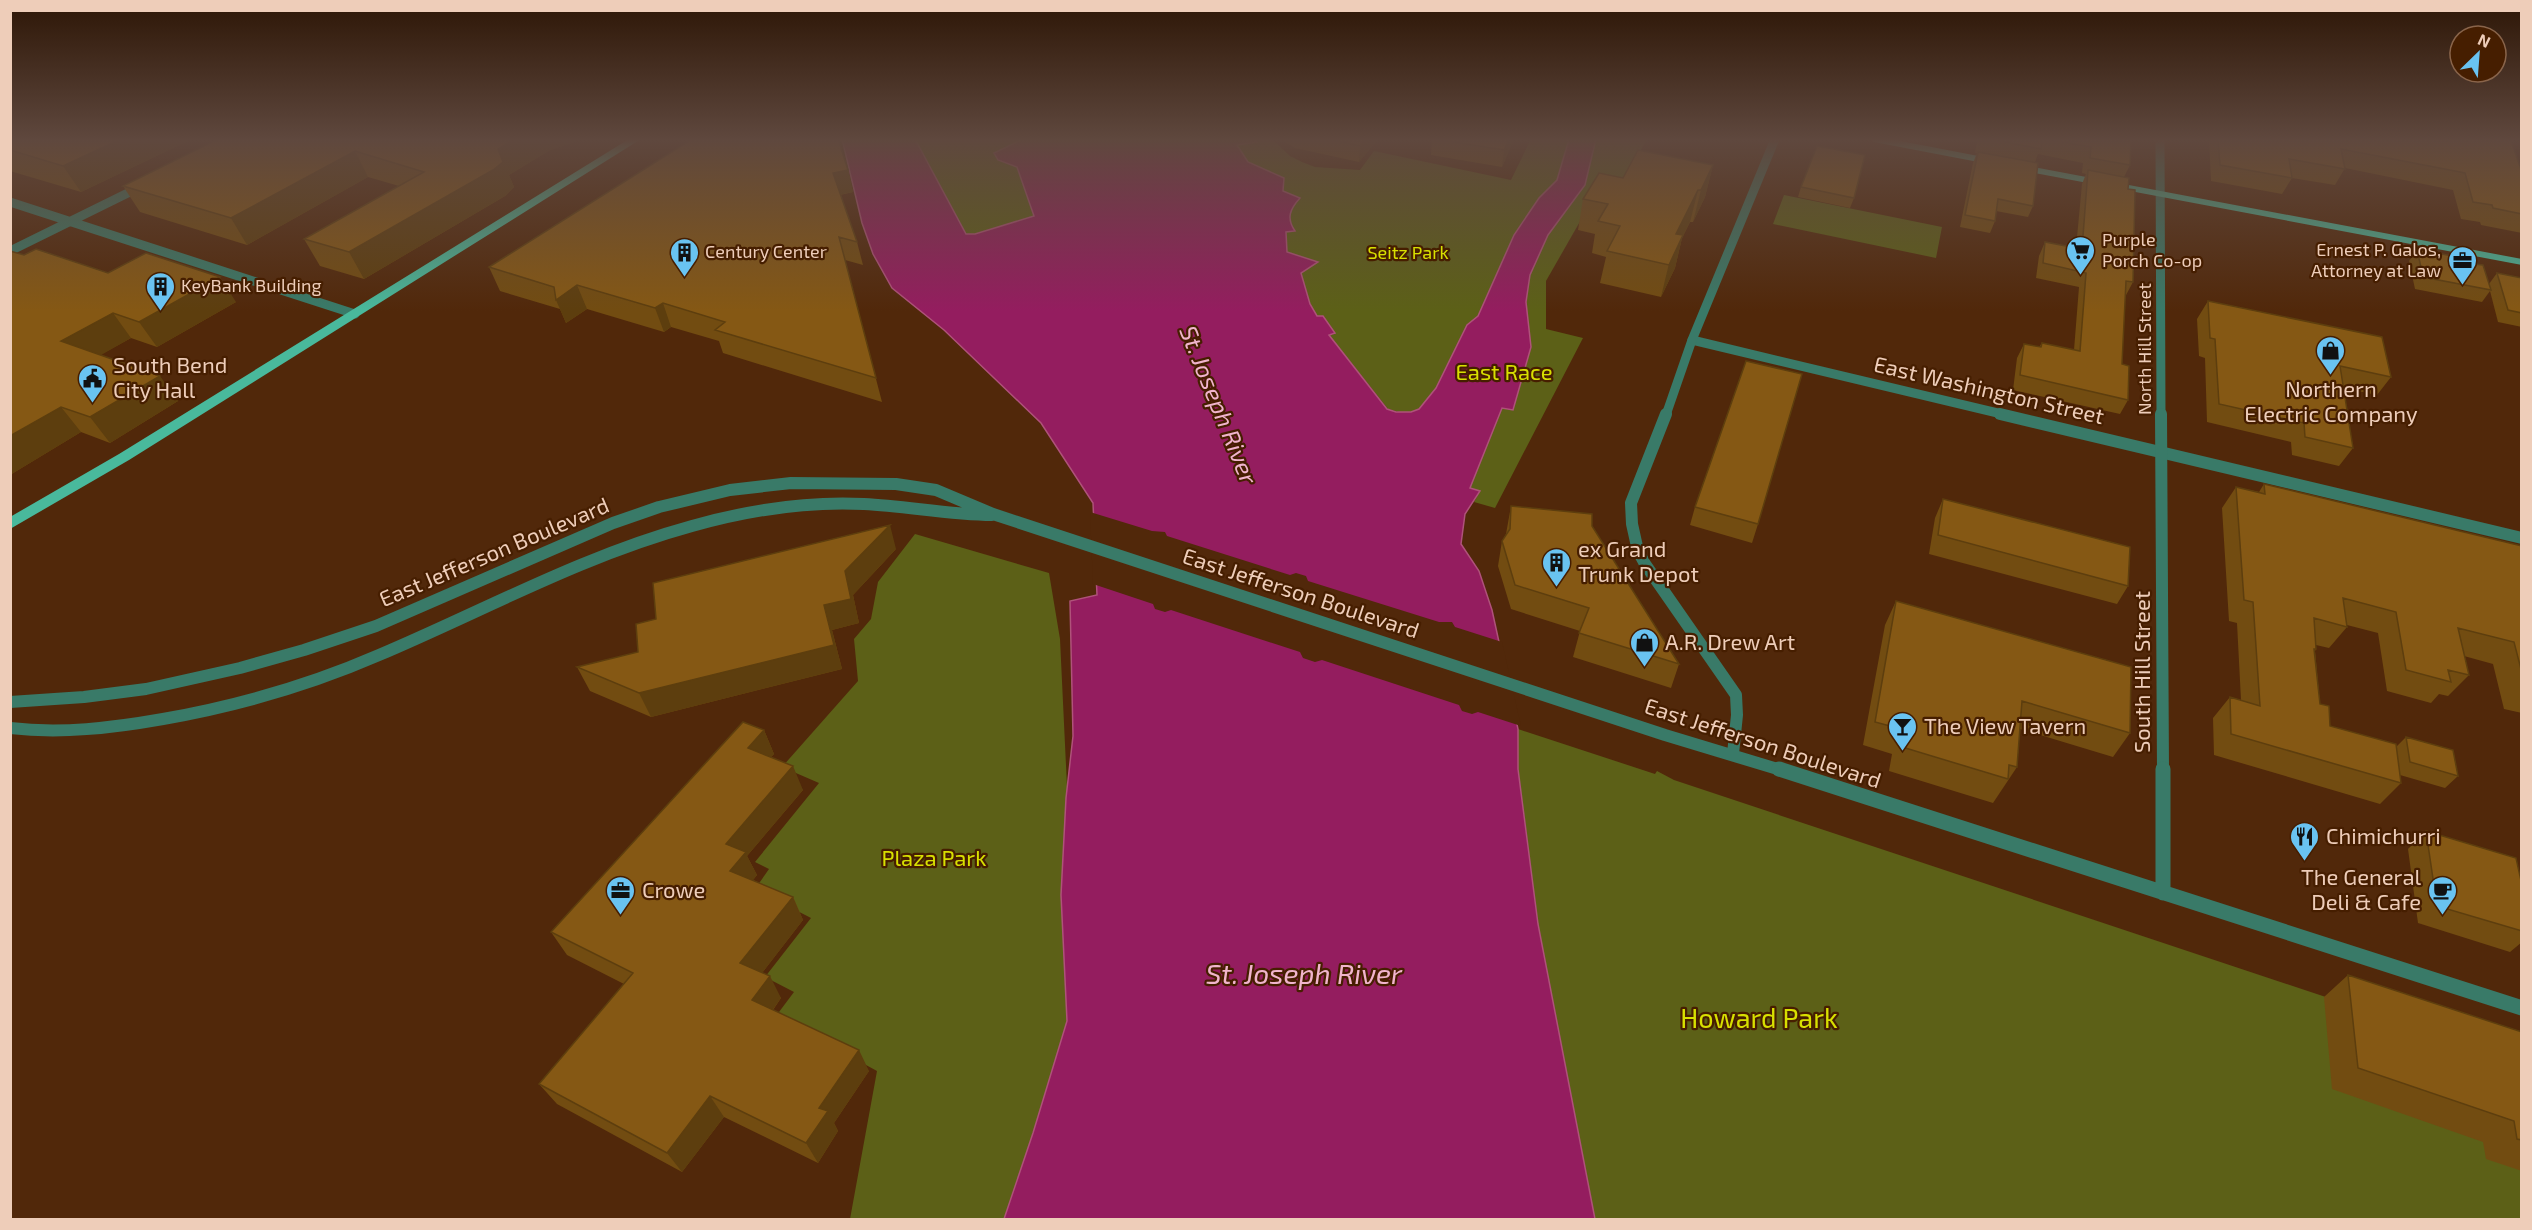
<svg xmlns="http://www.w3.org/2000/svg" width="2532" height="1230" viewBox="0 0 2532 1230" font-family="'Exo 2',sans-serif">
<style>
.green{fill:#5c6017}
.water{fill:#941d5f;stroke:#af527a;stroke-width:1.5}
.pier{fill:#51280a}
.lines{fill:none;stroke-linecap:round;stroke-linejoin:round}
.minor-far1{stroke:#397a68;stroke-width:9}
.minor{stroke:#397a68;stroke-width:12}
.tertiary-far2{stroke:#397a68;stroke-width:9}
.tertiary-far1{stroke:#397a68;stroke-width:12}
.tertiary{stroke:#397a68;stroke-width:15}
.primary{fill:#49b99c;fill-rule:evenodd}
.wall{fill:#724c11}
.shaded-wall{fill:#5d3e0e}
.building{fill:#855814;stroke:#5d3e0e;stroke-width:1.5}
.labels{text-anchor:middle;stroke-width:4.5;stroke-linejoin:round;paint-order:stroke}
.far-poi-label{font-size:18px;fill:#eecdb9;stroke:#461e00;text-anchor:start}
.far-park-label{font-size:18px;fill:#d8e000;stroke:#461e00}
.far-street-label{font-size:18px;fill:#eecdb9;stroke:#461e00}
.poi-label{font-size:22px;fill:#eecdb9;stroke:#461e00;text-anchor:start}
.park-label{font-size:22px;fill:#d8e000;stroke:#461e00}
.street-label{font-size:22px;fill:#eecdb9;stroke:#461e00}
.water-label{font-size:24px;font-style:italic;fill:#f1b4cd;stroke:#461e00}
.near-park-label{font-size:27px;fill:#d8e000;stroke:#461e00}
.near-water-label{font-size:28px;font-style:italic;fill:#f1b4cd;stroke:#461e00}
</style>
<rect width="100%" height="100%" fill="#51280a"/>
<path class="green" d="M915 139H1023L994 153 998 160 1017 167 1034 216 975 234H966Z
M1255 139H1272L1290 156 1302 162 1315 167 1360 170 1374 151 1511 180 1531 139H1647L1617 193 1598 190 1546 281V329L1583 338 1495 508 1474 502 1480 491 1470 489 1403 413 1388 409 1329 335 1335 334 1323 316H1317L1310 304 1301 273 1317 262 1287 252 1286 231H1294L1289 215 1293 206 1283 191 1284 178 1248 162 1237 145 1257 142Z
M1784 195 1942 227 1936 258 1773 224Z
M915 534 1049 573 1060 639 1078 1018 1020 1219H850L877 1071 776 1016 794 992 765 977 811 918 755 889 769 869 755 862 819 783 782 767 858 681 854 639 871 619 878 582Z
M1518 729 1655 774 1657 771 1674 780 2521 1062V1219H1595L1538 924 1518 769Z"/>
<path class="water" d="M842 139H915L966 234H975L1034 216 1017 167 998 160 994 153 1023 139H1255L1257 142 1237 145 1248 162 1284 178 1283 191 1300 198C1290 209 1286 218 1295 231L1286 232 1287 252 1318 262 1301 273 1310 304 1317 316H1323L1335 333 1329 335 1387 409 1396 412H1411L1419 409 1436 388 1467 325 1478 316 1514 235 1539 198 1557 180 1569 139H1596L1585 185 1548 235 1530 275 1526 302 1531 347 1513 410 1502 408 1470 488 1480 491 1465 514 1461 544 1479 571 1492 610 1518 729V769L1538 924 1595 1219H1004L1033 1133 1067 1021 1061 895 1066 798 1073 736 1070 601 1097 595 1093 503 1041 423 944 330 892 288 873 254 862 223Z"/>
<path class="pier" d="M1090 512 1152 531 1165 532 1167 536 1290 575 1296 573 1306 576 1308 581 1439 622H1452L1455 627 1502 642 1521 726 1478 712 1472 714 1462 711 1459 705 1322 660 1315 662 1303 658 1300 652 1171 610 1165 612 1155 609 1153 604 1093 584Z"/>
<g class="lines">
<path class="minor-far1" d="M10 202 355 314
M10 251 140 187
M1692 340 2006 415"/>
<path class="minor" d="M2000 414 2522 538"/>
<path class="tertiary-far2" d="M2160 139 2161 415
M1666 415 1692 340 1775 139"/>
<path class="tertiary-far1" d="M1666 414 1631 503 1632 524 1638 551 1645 564 1736 695 1737 715 1733 754
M2161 414 2163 771
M10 702 84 697 146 689 240 668 304 650 376 626 613 523 659 507 730 490 791 483 896 484 936 490 993 514 1665 735 1784 771
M10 728C61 734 112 728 163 719 237 706 310 685 379 655 483 611 582 556 692 526 749 510 805 501 864 504 907 506 949 515 992 515"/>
<path class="tertiary" d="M1779 769 2522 1008
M2163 769V893"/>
<path class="primary" d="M629 139H641L129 460 10 529V517L119 454Z
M1869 139H1890L1994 159 1999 162 1994 165 1874 142Z
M2017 164 2522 259V265L2013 169 2012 167Z"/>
</g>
<path class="wall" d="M10 139H192L81 192 10 171Z
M218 139H579L572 143 550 150 509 175 514 187 505 196 364 279 320 266 304 239 399 186 368 177 247 245 140 212 123 186Z
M1280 139H1378L1359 162 1295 148Z
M1432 139H1514L1502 167 1431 155Z
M1959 139H2131L2130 165 2124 177 2128 189 2133 282 2125 297 2122 364 2128 400 2120 414 2013 390 2017 358 2024 344 2039 347 2042 343 2074 350 2079 287 2036 278 2039 256 2045 242 2076 248 2082 184 2086 174 2082 173 2083 163 2038 154 2035 162 2033 206 2028 217 1996 211 1995 221 1990 233 1960 227 1973 163 1977 153H1975L1977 142Z
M2209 139H2499L2522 172V233L2481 225 2480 222 2461 219 2453 190 2345 168 2335 185 2292 178 2282 194 2211 181Z
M1713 165 1705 197 1693 222H1690L1682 238 1675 268 1661 297 1600 283 1606 257 1592 253 1595 234 1578 230 1583 199 1623 178Z
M848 170 853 192 840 195 857 242 863 265 845 260 882 402 723 353 719 341 671 327 664 332 587 309 566 323 560 309 500 291 489 267Z
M1801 187 1854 198 1850 208 1798 197Z
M2417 249 2474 264 2489 284 2497 273 2522 278V327L2498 322 2490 291 2482 302 2415 289 2409 261Z
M10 251 24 255 236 302 157 347 131 338 100 355 178 401 110 443 81 432 10 475Z
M2208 301 2391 377 2377 395 2343 388 2353 448 2339 466 2292 455 2291 442 2207 422 2205 358 2199 356 2197 319Z
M2264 484 2522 546V713L2504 709 2493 664 2464 656 2469 675 2448 696 2439 694 2431 703 2387 691 2378 633 2347 625V627L2329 648 2316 645V649L2315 651 2320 704 2330 726 2396 747 2406 737 2458 776 2445 788 2400 775 2401 783 2380 804 2214 755 2213 718 2230 697 2241 700 2237 623 2229 621 2222 508 2236 487 2259 492Z
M1943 499 2128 586 2117 604 1929 554 1935 518Z
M1511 506 1592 526 1679 664 1671 688 1573 657 1580 631 1511 609 1498 566 1502 541 1506 534Z
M1695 507 1758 524 1752 543 1690 525Z
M896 549 853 595 859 623 832 630 842 669 651 717 590 691 577 667 638 652 656 619Z
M1896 601 2130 733 2113 757 2020 729 2017 767 1993 803 1889 771 1892 754 1863 745 1885 625Z
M764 730 774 754 771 757 803 790 747 856 757 875 753 880 793 897 803 920 762 973 781 998 773 1010 869 1071 834 1123 838 1131 818 1163 724 1117 682 1172 557 1104 539 1084 624 984 567 955 551 932Z
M2426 831 2522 885V942L2510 952 2418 923 2408 849Z
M2348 975 2522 1032V1171L2486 1159 2483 1142 2332 1089 2324 997Z"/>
<path class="shaded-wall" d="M121 139H192L81 192 63 166Z
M515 139H579L572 143 550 150 509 175 514 187 505 196 364 279 349 252 498 149Z
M1365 139H1378L1359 162 1360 146Z
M1509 139H1514L1502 167 1504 150Z
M355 151 368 177 247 245 231 218Z
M1713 165 1705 197 1693 222 1701 190Z
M848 170 853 192 838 195 833 173Z
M1698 190 1690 222 1682 238 1675 268 1661 297 1676 234Z
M220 277 236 302 157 347 139 322Z
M577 285 587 309 566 323 556 300Z
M663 303 671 327 664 332 655 308Z
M113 313 131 338 80 367 61 341Z
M160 376 178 401 110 443 90 417Z
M61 407 81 432 10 475V436Z
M890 525 896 549 853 595 859 623 832 630 842 669 651 717 639 693 824 605 845 571Z
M764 730 774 754 759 772 748 748Z
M793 766 803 790 747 856 757 875 742 894 730 871 726 844Z
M793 897 803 920 752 986 740 963Z
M770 976 781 998 764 1022 752 1000Z
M859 1050 869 1071 834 1123 838 1131 818 1163 806 1143 819 1108Z
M710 1096 724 1117 682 1172 667 1153Z"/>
<path class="building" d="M10 139H121L63 166 10 150Z
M218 139H515L498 149 503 162 493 170 349 252 304 239 424 172 355 151 231 218 123 186Z
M692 139H838L848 170 833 173 857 242 839 237 876 378 715 330 725 322 663 303 655 308 577 285 556 300 554 287 489 267Z
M1330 139H1365L1360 146Z
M1435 139H1509L1504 150Z
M1990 139H2042L2041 149Z
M2046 139H2131L2130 165 2090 158 2091 147Z
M2218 139H2499L2511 141 2522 172V214L2493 208 2492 205 2473 202 2465 173 2341 149 2345 169 2289 159 2292 178 2220 165Z
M1817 146 1865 155 1854 198 1801 187Z
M1638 150 1713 165 1701 190H1698L1676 234 1683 235 1669 265 1607 251 1620 226 1598 221 1608 204 1583 199 1599 173 1623 178Z
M1978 152 2038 163 2033 206 1998 199 1995 221 1965 215Z
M2088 170 2129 178 2128 189 2135 190 2133 282 2126 281 2122 364 2129 366 2128 400 2020 375 2024 344 2041 347 2042 343 2080 351 2086 273 2043 263 2045 242 2082 249Z
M36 249 108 273 146 253 220 277 139 322 113 313 61 341 160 376 90 417 61 407 10 436V251L24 255Z
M2417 249 2472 260 2474 264 2483 265 2491 290 2423 277Z
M2497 273 2522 278V313L2508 310Z
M2208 301 2382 337 2391 377 2340 366 2353 448 2305 437 2304 423 2219 404 2215 339 2210 338Z
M1746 361 1802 374 1758 524 1695 507Z
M2264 484 2522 546V673L2514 642 2458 628 2469 675 2448 670 2451 682 2406 670 2396 612 2343 598 2347 627 2314 618 2316 649H2314L2320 704 2329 706 2330 726 2396 744 2401 783 2231 734 2230 697 2260 706 2253 602 2244 600 2236 487 2265 494Z
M1943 499 2130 547 2128 586 1938 535Z
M1511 506 1592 514V526L1679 664 1579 633 1589 608 1515 585 1502 541 1510 529Z
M890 525 845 571 851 599 824 605 834 645 639 693 577 667 638 652 636 624 656 619 653 583Z
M1896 601 2131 667 2130 733 2022 701 2017 767 2009 765 2008 779 1902 747 1905 730 1875 722Z
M743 722 764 730 748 748 793 766 726 844 746 852 730 871 793 897 740 963 770 976 752 1000 859 1050 819 1108 828 1111 806 1143 710 1096 667 1153 539 1084 633 973 551 932Z
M2406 737 2453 750 2458 776 2410 762Z
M2426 831 2516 858 2522 885V931L2437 906Z
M2348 975 2522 1032V1140L2517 1139 2514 1121 2358 1068Z"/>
<linearGradient id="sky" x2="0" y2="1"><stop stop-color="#2d1606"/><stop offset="0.45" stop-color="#5f483e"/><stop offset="1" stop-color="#5f483e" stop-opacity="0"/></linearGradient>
<rect width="2532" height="311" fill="url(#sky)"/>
<defs>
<symbol id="supermarket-pin" viewBox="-11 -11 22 30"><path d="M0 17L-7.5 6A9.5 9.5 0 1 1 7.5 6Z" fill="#69c3f1" stroke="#461e00"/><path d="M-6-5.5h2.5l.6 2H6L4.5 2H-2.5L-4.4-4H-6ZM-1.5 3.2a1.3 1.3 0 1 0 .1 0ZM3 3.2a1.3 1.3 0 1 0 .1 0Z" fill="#111"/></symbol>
<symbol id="building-pin" viewBox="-11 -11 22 30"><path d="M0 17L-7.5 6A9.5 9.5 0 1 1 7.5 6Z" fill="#69c3f1" stroke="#461e00"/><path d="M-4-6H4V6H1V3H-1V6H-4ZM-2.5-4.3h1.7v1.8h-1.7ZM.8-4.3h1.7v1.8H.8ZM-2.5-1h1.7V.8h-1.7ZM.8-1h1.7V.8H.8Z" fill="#111"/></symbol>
<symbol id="office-pin" viewBox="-11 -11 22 30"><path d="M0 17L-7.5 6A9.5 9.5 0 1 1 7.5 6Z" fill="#69c3f1" stroke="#461e00"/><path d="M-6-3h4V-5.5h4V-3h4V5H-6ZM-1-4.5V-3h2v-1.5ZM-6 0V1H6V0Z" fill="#111"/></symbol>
<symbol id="shop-pin" viewBox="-11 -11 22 30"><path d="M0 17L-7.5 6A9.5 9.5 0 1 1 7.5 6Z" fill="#69c3f1" stroke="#461e00"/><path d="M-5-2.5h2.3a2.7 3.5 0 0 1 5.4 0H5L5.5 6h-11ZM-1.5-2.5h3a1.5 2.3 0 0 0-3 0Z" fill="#111"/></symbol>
<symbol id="civic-pin" viewBox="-11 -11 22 30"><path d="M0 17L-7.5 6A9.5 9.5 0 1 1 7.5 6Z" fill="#69c3f1" stroke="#461e00"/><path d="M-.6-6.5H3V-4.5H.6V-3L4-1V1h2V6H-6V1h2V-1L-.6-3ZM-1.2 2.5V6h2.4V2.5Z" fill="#111"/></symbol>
<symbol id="bar-pin" viewBox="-11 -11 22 30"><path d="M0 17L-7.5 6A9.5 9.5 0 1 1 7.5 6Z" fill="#69c3f1" stroke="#461e00"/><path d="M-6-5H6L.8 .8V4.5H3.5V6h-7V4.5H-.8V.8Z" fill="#111"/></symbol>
<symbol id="restaurant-pin" viewBox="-11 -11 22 30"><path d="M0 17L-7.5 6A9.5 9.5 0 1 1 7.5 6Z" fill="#69c3f1" stroke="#461e00"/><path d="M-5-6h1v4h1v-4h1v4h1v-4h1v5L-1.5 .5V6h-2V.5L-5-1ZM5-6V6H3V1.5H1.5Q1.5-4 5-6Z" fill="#111"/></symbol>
<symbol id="cafe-pin" viewBox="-11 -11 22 30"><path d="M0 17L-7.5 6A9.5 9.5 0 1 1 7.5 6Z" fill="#69c3f1" stroke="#461e00"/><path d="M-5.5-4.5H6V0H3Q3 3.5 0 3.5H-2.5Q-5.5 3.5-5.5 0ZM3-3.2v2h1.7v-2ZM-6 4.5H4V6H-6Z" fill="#111"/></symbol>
</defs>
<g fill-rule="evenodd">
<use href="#supermarket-pin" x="2064" y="234" width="33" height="45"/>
<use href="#building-pin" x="668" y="236" width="33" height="45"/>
<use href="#office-pin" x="2446" y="244" width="33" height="45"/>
<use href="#building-pin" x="144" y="270" width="33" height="45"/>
<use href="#shop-pin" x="2314" y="334" width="33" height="45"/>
<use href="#civic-pin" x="76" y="362" width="33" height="45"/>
<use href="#building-pin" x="1540" y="546" width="33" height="45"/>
<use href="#shop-pin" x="1628" y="626" width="33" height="45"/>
<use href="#bar-pin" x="1886" y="710" width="33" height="45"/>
<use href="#restaurant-pin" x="2288" y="820" width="33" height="45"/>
<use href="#office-pin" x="604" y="874" width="33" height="45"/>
<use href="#cafe-pin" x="2426" y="874" width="33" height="45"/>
</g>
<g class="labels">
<g class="far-poi-label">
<text x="2102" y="246">Purple<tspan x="2102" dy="21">Porch Co-op</tspan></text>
<text x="2441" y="256" text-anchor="end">Ernest P. Galos,<tspan x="2441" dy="21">Attorney at Law</tspan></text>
<text x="705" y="258">Century Center</text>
<text x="181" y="292">KeyBank Building</text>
</g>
<g class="far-park-label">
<text x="1408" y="259">Seitz Park</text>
</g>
<g class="far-street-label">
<text transform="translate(2145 349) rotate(-90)" y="6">North Hill Street</text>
</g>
<g class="poi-label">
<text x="113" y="373">South Bend<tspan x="113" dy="25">City Hall</tspan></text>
<text x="2331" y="397" text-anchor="middle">Northern<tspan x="2331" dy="25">Electric Company</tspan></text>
<text x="1578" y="557">ex Grand<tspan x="1578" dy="25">Trunk Depot</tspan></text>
<text x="1665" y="650">A.R. Drew Art</text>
<text x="1924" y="734">The View Tavern</text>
<text x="2326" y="844">Chimichurri</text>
<text x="2421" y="885" text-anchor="end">The General<tspan x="2421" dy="25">Deli &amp; Cafe</tspan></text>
<text x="642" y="898">Crowe</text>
</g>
<g class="park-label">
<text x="1504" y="380">East Race</text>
<text x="934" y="866">Plaza Park</text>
</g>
<g class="street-label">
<text transform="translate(1989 390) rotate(13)" y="8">East Washington Street</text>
<text transform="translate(494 552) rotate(-23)" y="8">East Jefferson Boulevard</text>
<text transform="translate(1301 593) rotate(18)" y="8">East Jefferson Boulevard</text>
<text transform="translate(2142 672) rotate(-90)" y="8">South Hill Street</text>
<text transform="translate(1763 743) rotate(18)" y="8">East Jefferson Boulevard</text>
</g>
<g class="water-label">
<text transform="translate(1218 405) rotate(68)" y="8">St. Joseph River</text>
</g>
<g class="near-park-label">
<text x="1759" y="1028">Howard Park</text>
</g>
<g class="near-water-label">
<text x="1304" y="984">St. Joseph River</text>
</g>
</g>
<rect width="2532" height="1230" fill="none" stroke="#eecdb9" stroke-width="24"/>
<g transform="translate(2478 54) rotate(25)"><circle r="28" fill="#461e00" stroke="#89644a" stroke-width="1.5"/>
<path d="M0-4.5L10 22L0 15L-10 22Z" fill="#69c3f1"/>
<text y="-9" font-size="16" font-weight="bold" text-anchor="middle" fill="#eecdb9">N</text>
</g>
</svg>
